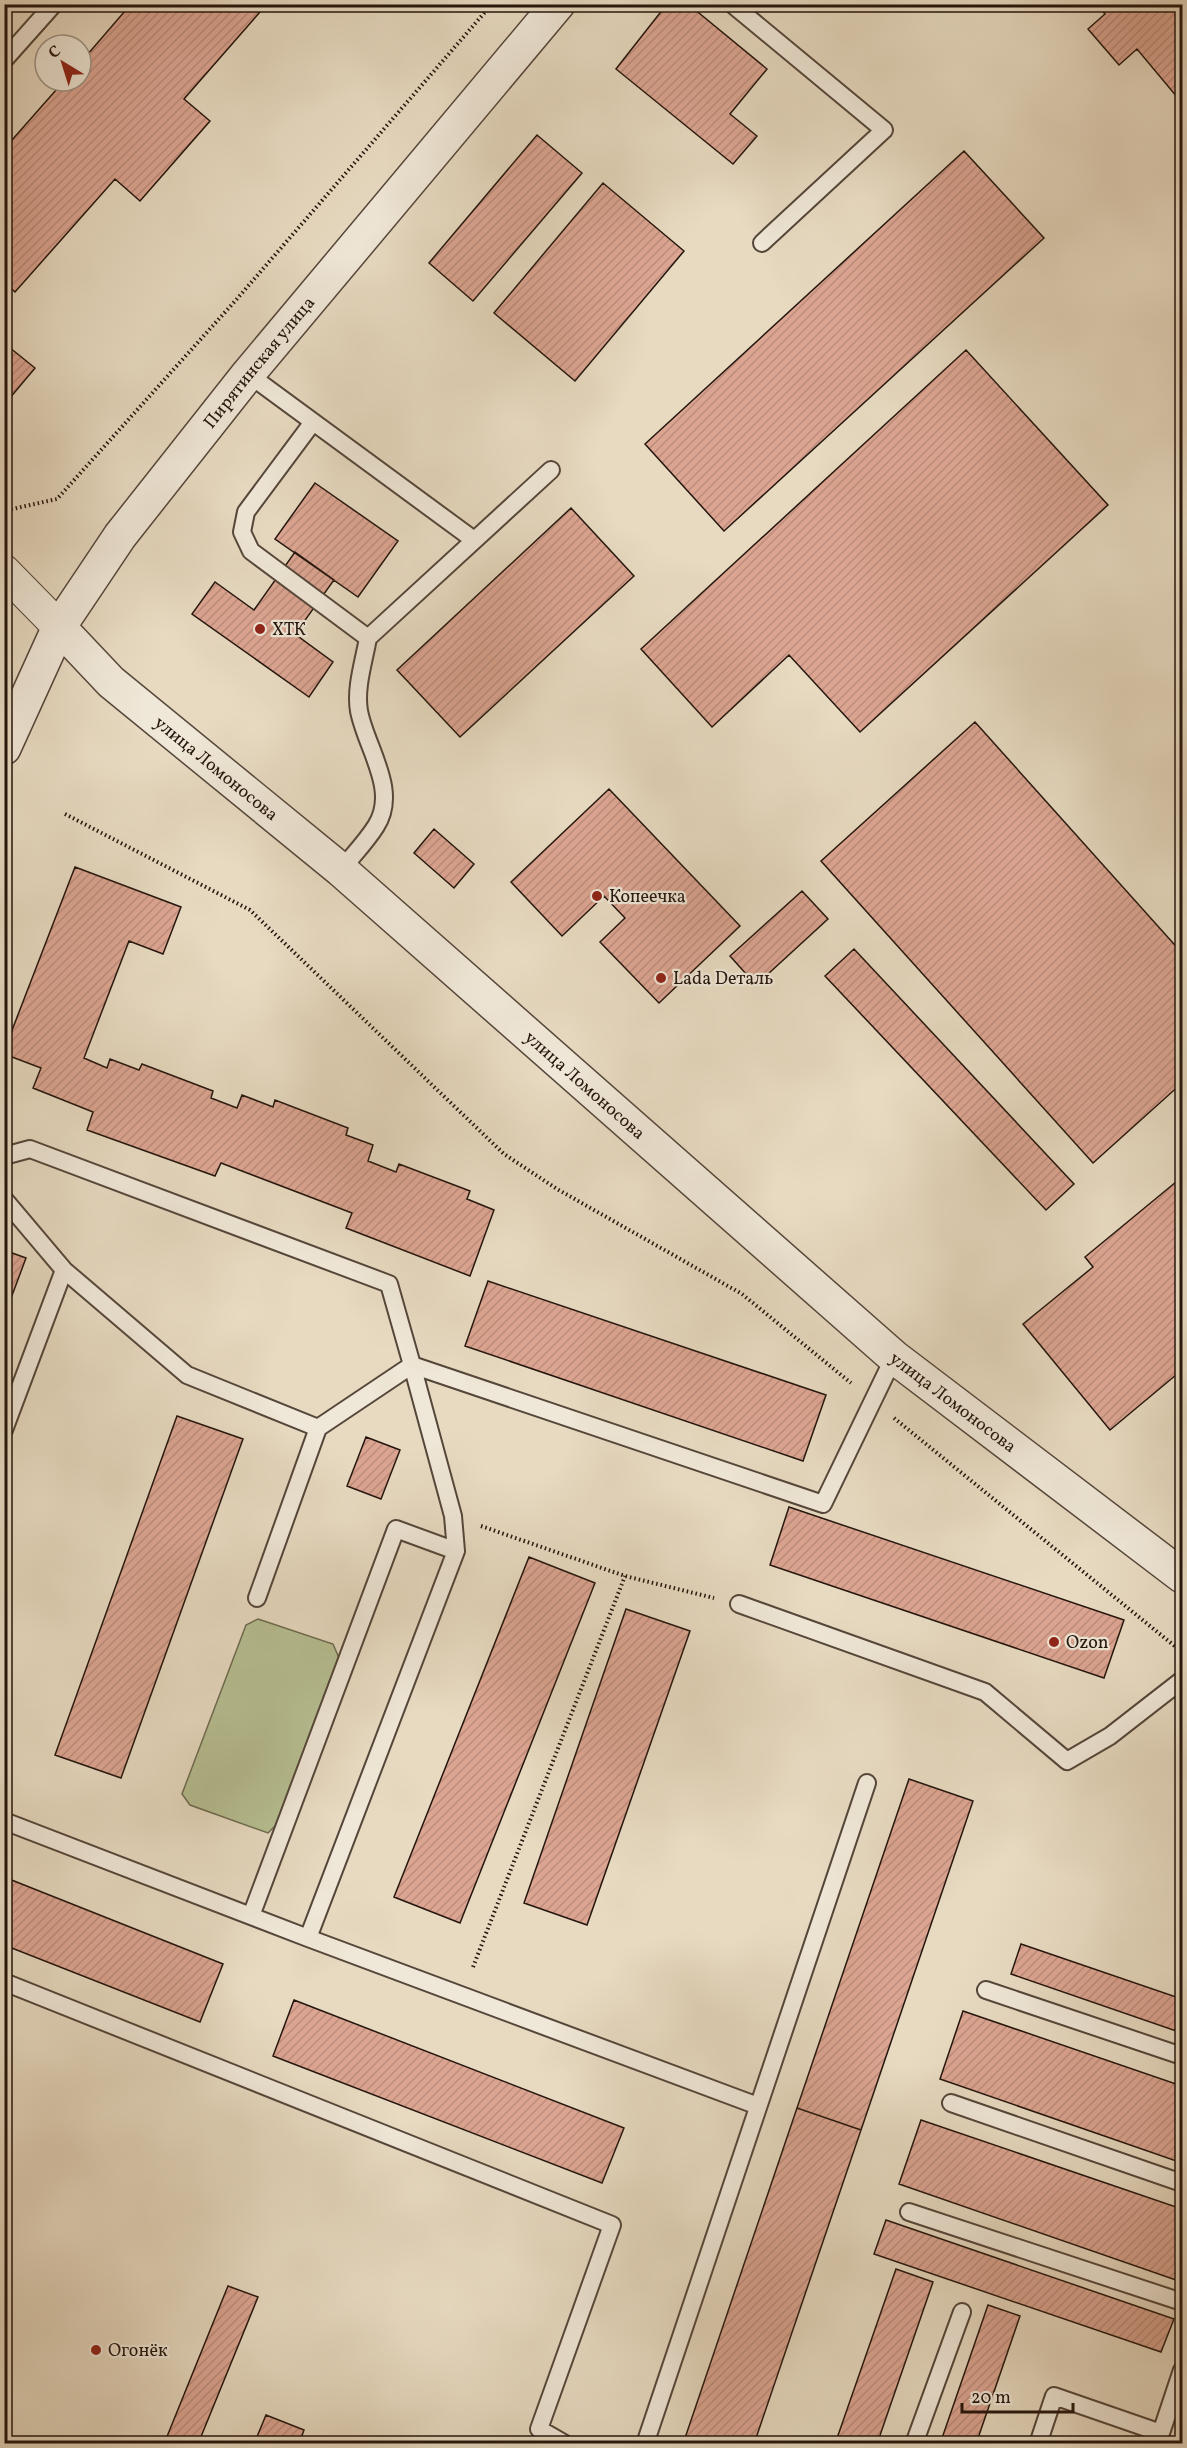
<svg xmlns="http://www.w3.org/2000/svg" width="1187" height="2448" viewBox="0 0 1187 2448" font-family="Vollkorn,serif">
<style>
.grass{fill:#b6bf92;stroke:#6d6a50;stroke-width:1.5}
.building{fill:url(#building-hatch);stroke:#24150d;stroke-width:1.5}
.lines{fill:none;stroke-linecap:round;stroke-linejoin:round}
.service-casing{stroke:#55463a;stroke-width:20}
.minor-casing{stroke:#55463a;stroke-width:34}
.tertiary-casing{stroke:#55463a;stroke-width:36}
.path{stroke:#24150d;stroke-width:4;stroke-dasharray:1.5 3;stroke-linecap:butt}
.service{stroke:#efe7d7;stroke-width:16}
.minor{stroke:#efe7d7;stroke-width:32}
.tertiary{stroke:#efe7d7;stroke-width:33}
.poi-dot{fill:#8f2418;stroke:#efe7d7;stroke-width:2}
.labels{text-anchor:middle;stroke-width:4.5;stroke-linejoin:round;paint-order:stroke}
.street-label{font-size:18px;fill:#24150d;stroke:#efe7d7}
.poi-label{font-size:18px;fill:#24150d;stroke:#efe7d7;text-anchor:start}
</style>
<defs>
<pattern id="building-hatch" width="6" height="6" patternUnits="userSpaceOnUse" patternTransform="scale(1.5)"><rect width="6" height="6" fill="#dca592"/><path d="M-1 1l2-2M0 6l6-6M5 7l2-2" fill="none" stroke="#bd8d7d"/></pattern>
</defs>
<rect width="100%" height="100%" fill="#e7dac1"/>
<filter id="stains"><feTurbulence type="fractalNoise" baseFrequency=".00333" numOctaves="4"/><feColorMatrix values="0 0 0 0 .2 0 0 0 0 .09 0 0 0 0 .02 0 0 0 .5 -.17"/></filter>
<radialGradient id="worn" r=".72"><stop offset=".6" stop-color="#630" stop-opacity="0"/><stop offset="1" stop-color="#630" stop-opacity=".3"/></radialGradient>
<path class="grass" d="M258 1619 333 1644 339 1658 276 1825 268 1833 190 1805 182 1794 246 1625Z"/>
<path class="building" d="M131 4H267L184 99 210 121 140 201 115 179 15 292 4 282V149L64 81H81V62Z
M667 4H688L767 69 730 114 757 136 733 164 616 69Z
M1097 4H1182V103L1137 49 1119 65 1088 29 1105 14Z
M537 135 582 173 473 301 429 263Z
M964 151 1044 238 724 531 645 444Z
M603 183 684 251 575 381 494 313Z
M4 343 35 368 4 405Z
M966 350 1108 505 860 732 789 655 712 727 641 649Z
M315 483 398 541 358 597 275 539Z
M571 508 634 576 460 737 397 670Z
M295 552 334 580 295 634 333 662 309 697 192 614 215 582 254 610Z
M975 722 1182 953V1083L1093 1163 821 861Z
M609 789 740 926 659 1003 600 942 625 918 604 896 562 936 511 882Z
M434 829 474 864 454 888 414 853Z
M75 867 181 907 163 954 129 941 84 1058 107 1068 110 1059 139 1070 142 1064 213 1091 211 1098 237 1108 242 1095 273 1107 275 1100 348 1128 346 1135 373 1145 368 1161 396 1172 399 1164 470 1191 467 1199 494 1210 470 1276 346 1228 352 1213 221 1163 215 1176 87 1130 93 1112 33 1088 41 1068 4 1054V1051Z
M802 891 828 919 756 985 730 956Z
M854 949 1074 1184 1046 1210 825 976Z
M1182 1177V1370L1110 1430 1023 1324 1093 1267 1085 1257Z
M4 1250 26 1258 4 1317Z
M488 1281 826 1395 803 1461 465 1346Z
M177 1416 243 1439 121 1778 55 1755Z
M366 1437 400 1450 381 1499 347 1486Z
M789 1507 1124 1620 1104 1678 770 1565Z
M529 1557 595 1583 460 1923 394 1897Z
M626 1609 690 1631 587 1925 524 1903Z
M909 1779 973 1801 861 2130 797 2108Z
M4 1877 223 1964 200 2022 4 1945Z
M1021 1944 1182 1999V2033L1011 1974Z
M294 2000 624 2128 602 2183 273 2056Z
M963 2011 1182 2086V2163L940 2079Z
M797 2108 861 2130 754 2444H683Z
M921 2120 1182 2209V2276L1178 2274 1176 2280 899 2184Z
M886 2220 1174 2319 1161 2352 874 2254Z
M896 2269 933 2282 877 2444H835Z
M228 2286 258 2297 198 2444H164Z
M988 2305 1020 2316 976 2444H940Z
M266 2415 304 2430 299 2444H254Z"/>
<g class="lines">
<defs>
<path id="service" d="M732 4 884 130 762 243
M5 59 54 4
M248 374 474 540
M313 422 246 512 242 532 251 551 368 638C364 661 355 688 359 711 366 748 399 790 376 826 366 842 353 855 341 870
M368 638 551 470
M4 1156 30 1149 389 1284 412 1365 318 1428
M4 1199 64 1270 4 1430
M64 1270 187 1375 318 1428 257 1598
M739 1604 985 1692 1067 1761 1110 1736 1182 1680
M4 1821 308 1938 758 2106
M251 1916 396 1529 456 1551
M308 1938 456 1551 453 1516 412 1365 823 1504 894 1357
M4 1982 612 2225 539 2429 565 2444
M986 1990 1182 2056
M951 2103 1182 2183
M909 2212 1182 2302
M645 2444 867 1783
M914 2444 962 2312
M1038 2444 1054 2396 1161 2433 1182 2370"/>
<path id="minor" d="M4 571 59 627"/>
<g id="tertiary">
<path id="s1" d="M59 627 111 682 341 870 894 1357 1182 1576"/>
<path id="s2" d="M4 748 59 627 120 536 248 374 558 4"/>
</g>
</defs>
<use href="#service" class="service-casing"/>
<use href="#minor" class="minor-casing"/>
<use href="#tertiary" class="tertiary-casing"/>
<path class="path" d="M4 514 8 510 57 499 236 300 492 4
M65 814 250 910 504 1154 557 1189 742 1294 851 1383
M894 1418 1182 1652
M481 1526 625 1576 714 1598
M473 1967 625 1576"/>
<use href="#service" class="service"/>
<use href="#minor" class="minor"/>
<use href="#tertiary" class="tertiary"/>
</g>
<g class="poi-dot">
<circle cx="260" cy="629" r="6"/>
<circle cx="597" cy="896" r="6"/>
<circle cx="661" cy="978" r="6"/>
<circle cx="1054" cy="1642" r="6"/>
<circle cx="96" cy="2350" r="6"/>
</g>
<g class="labels">
<g class="street-label">
<text dy="6" stroke="none"><textPath href="#s2" startOffset="465">Пирятинская улица</textPath></text>
<text dy="6" stroke="none"><textPath href="#s1" startOffset="212">улица Ломоносова</textPath></text>
<text dy="6" stroke="none"><textPath href="#s1" startOffset="698">улица Ломоносова</textPath></text>
<text dy="6" stroke="none"><textPath href="#s1" startOffset="1184">улица Ломоносова</textPath></text>
</g>
<g class="poi-label">
<text x="272" y="635">ХТК</text>
<text x="609" y="902">Копеечка</text>
<text x="673" y="984">Lada Dеталь</text>
<text x="1066" y="1648">Ozon</text>
<text x="108" y="2356">Огонёк</text>
</g>
</g>
<rect width="1187" height="2448" fill="none" stroke="#e7dac1" stroke-width="24"/>
<rect x="6" y="6" width="1175" height="2436" fill="none" stroke="#24150d" stroke-width="3"/>
<rect x="12" y="12" width="1163" height="2424" fill="none" stroke="#24150d" stroke-width="1.5"/>
<g transform="translate(63 63) rotate(322)"><circle r="28" fill="#efe7d7" stroke="#9e9386" stroke-width="1.5"/>
<path d="M0-4.5L10 22L0 15L-10 22Z" fill="#8f2418"/>
<text y="-9" font-size="16" font-weight="bold" text-anchor="middle" fill="#24150d">С</text>
</g>
<path d="M962 2403v9h111v-9" fill="none" stroke="#24150d" stroke-width="3"/>
<text x="971" y="2403" font-size="18" fill="#24150d" stroke="#efe7d7" stroke-width="4.5" paint-order="stroke">20 m</text>
<rect width="100%" height="100%" filter="url(#stains)"/>
<rect width="100%" height="100%" fill="url(#worn)"/>
</svg>
